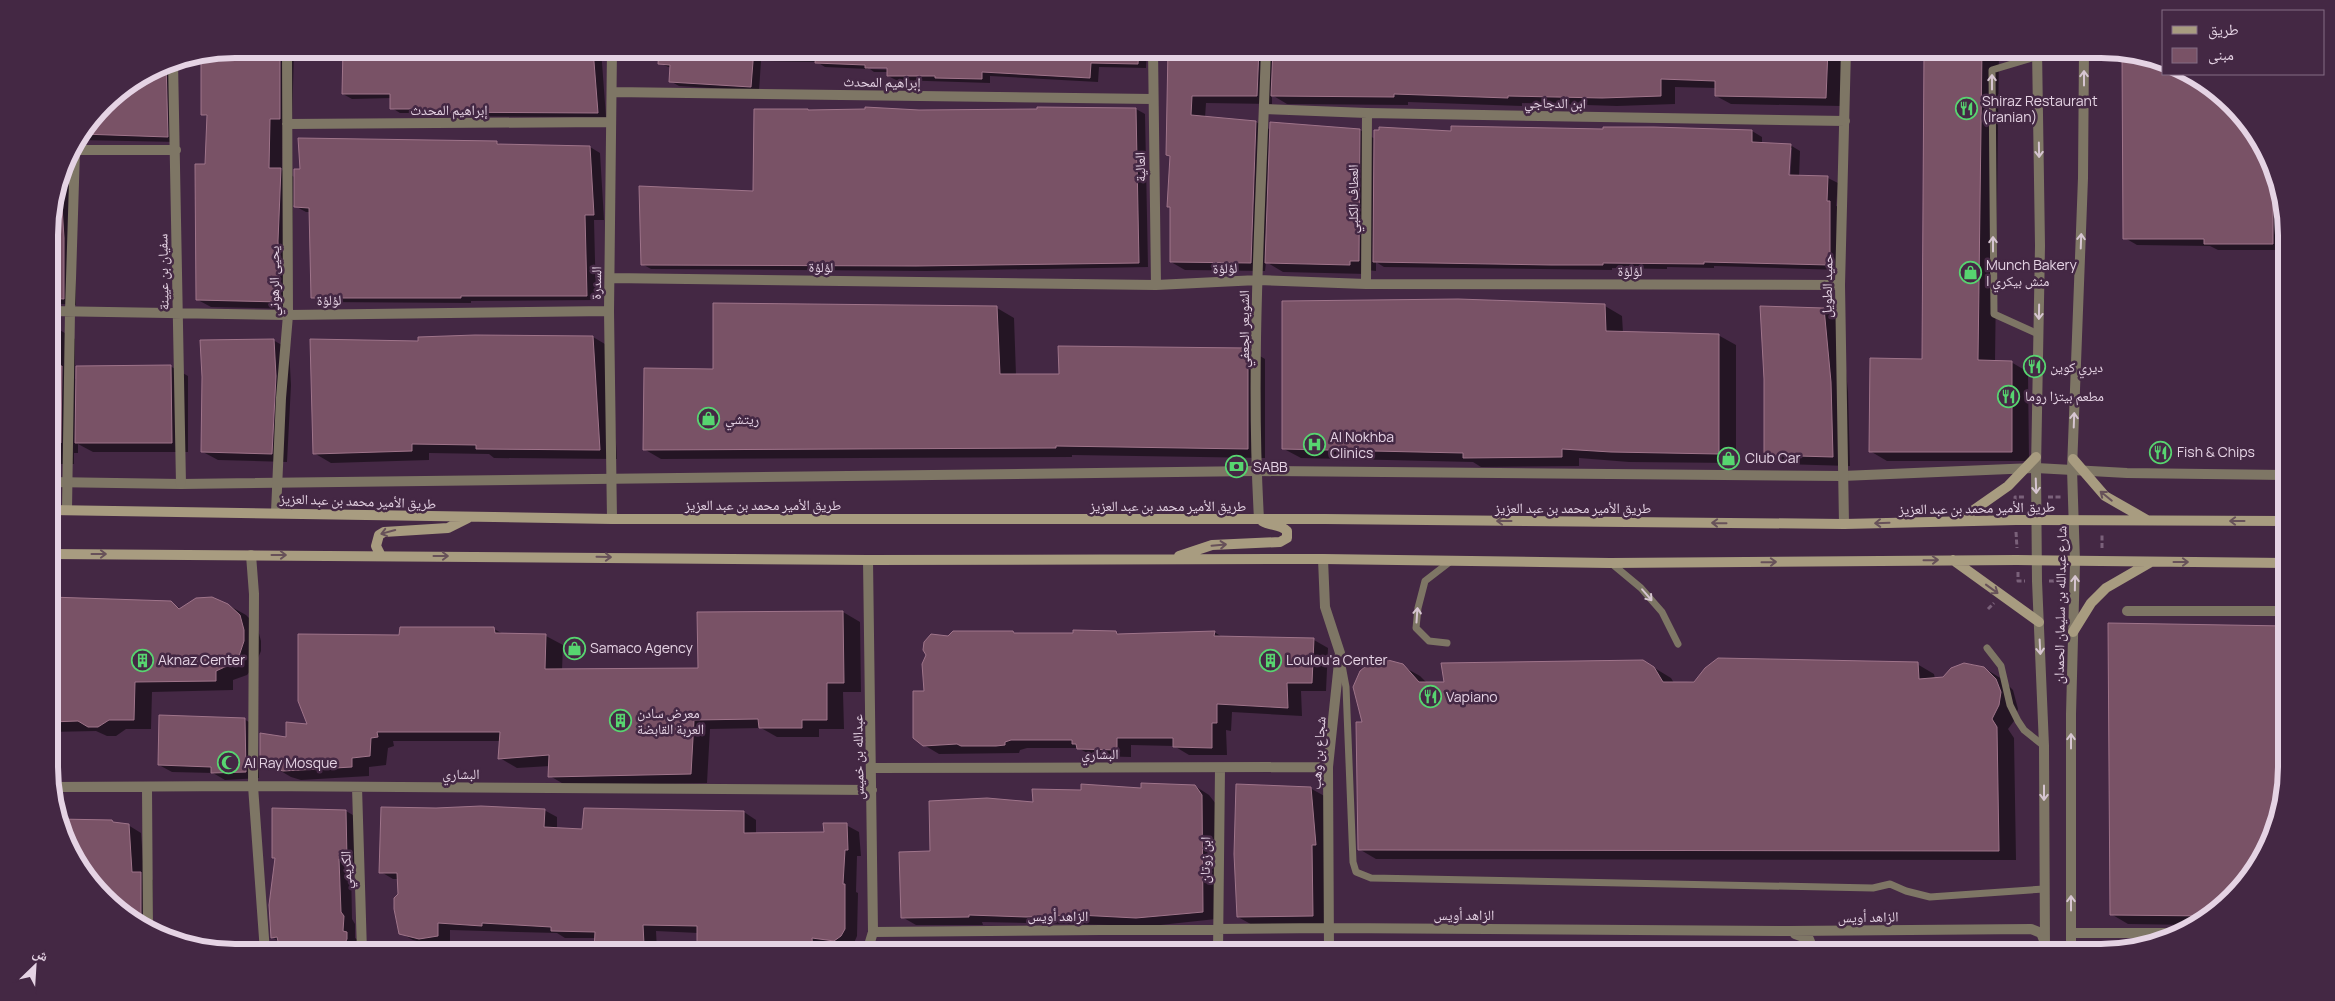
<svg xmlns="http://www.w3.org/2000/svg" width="2335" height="1001" viewBox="0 0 2335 1001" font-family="Manrope,'Noto Naskh Arabic',sans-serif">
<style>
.shadow{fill:#0007;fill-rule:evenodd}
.building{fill:#795266;stroke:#9f748a}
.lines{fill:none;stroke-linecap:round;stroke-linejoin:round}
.path{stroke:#7a617a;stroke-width:3;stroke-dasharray:5 2.5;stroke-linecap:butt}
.service{stroke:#7e7665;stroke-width:7}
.pedestrian{stroke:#7e7665;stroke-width:10}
.minor{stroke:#7e7665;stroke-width:10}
.tertiary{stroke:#7e7665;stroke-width:10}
.secondary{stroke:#a89c80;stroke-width:10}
.oneway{stroke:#d6c5d1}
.oneway2{stroke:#675159}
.labels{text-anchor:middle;stroke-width:5;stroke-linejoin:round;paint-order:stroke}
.street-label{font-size:14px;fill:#e5d3e4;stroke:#442844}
.poi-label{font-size:14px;fill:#e5d3e4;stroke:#442844;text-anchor:start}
.rim{fill:none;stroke:#e5d3e4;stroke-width:6}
</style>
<rect width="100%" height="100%" fill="#442844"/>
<path class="shadow" d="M235 49H294L292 126 283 125 282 170 296 178 496 142 502 145 590 147 600 153 604 220H594L596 300 471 301V303L322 302 312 297 310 212H306L293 205 292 309 211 307 198 300 208 117 202 114V55Z
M344 49H601L606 117 433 116 429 113H400L392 108V98L352 99 343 94Z
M660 49H1147L1146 68 1099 67 1098 82 990 76V83L896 80 888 76V72H874L870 69 893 70V68L866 66 869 69 825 67 817 62 761 61 759 91 679 86 670 81 671 68 659 63Z
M1170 49H1444L1443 68 1455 69V49H1842L1841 106 1731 104 1716 96V88L1675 87V104L1617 106 1522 103V106L1408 102V105L1287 104 1272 95V104L1206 103 1205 118 1256 122 1271 130H1360L1375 139 1452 132 1752 131 1762 137V144L1790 145 1800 151 1799 177 1828 178 1838 183 1836 206 1839 207 1840 270 1714 266V268L1667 267V269L1612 268V270L1384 267 1376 262V271L1367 270V274L1283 272 1266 262 1265 271 1185 270 1171 262V208L1168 206 1171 157 1167 155ZM1789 148H1792L1790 182 1788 181Z
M1925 49 1999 50 1995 362H2011L2028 372 2029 461H1887L1870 451 1924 360Z
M166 62 176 68 178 142 78 140 112 95Z
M2164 74H2190L2213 87 2248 121 2272 163 2285 211V250H2218L2210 246 2137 245 2125 238Z
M1136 109 1145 114 1148 267 927 271 651 269 642 264 755 192 810 112Z
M63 170 73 176 76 246V305L49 303V222Z
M1458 300 1605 306 1622 316 1623 333 1718 335 1736 345V463L1629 462 1579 458V466L1481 467 1473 462 1301 458 1284 449Z
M997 308 1014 318 1016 375 1060 376 1248 349 1265 359V458L1072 455V457L661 459 644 449 714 371Z
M1824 309 1841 319 1848 392 1850 466 1782 464 1765 455Z
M49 329H58L75 339V379L170 366 188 376V452H93L78 444V453H74V464H50Z
M593 337 610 347 617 459 494 458 489 454 429 453V460L331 463 314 453 419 342Z
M273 340 289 349 291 385 287 462 218 460 203 452V377Z
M50 598 170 602 181 609 228 605 246 615 257 626 261 641V651L255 665 247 675 233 680V690L152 692 151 729H126L116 736H107L96 731 50 732Z
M843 612 860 622 861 692H843L844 729H819V737H777L761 728 710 729 707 783 567 786 550 776V766L517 768 500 758 501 741H393L394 746 388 748 386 765 369 767V776L301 780 291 777 274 767 288 739 309 726 401 636 494 629 505 635 546 636 563 645 562 670 699 669Z
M2286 627V767L2272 837 2248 880 2204 921 2195 925 2128 924 2111 914Z
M1013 632 1017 634H1074L1116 632 1122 635 1214 632 1224 638 1314 640 1328 648 1326 691H1301L1302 716 1232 712 1231 731 1226 730 1227 755H1189L1174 746 1131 745V757L1093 756 1078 748H1027L1020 750 1019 753 939 754 924 745 925 692 948 637Z
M1643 661 1671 678 1674 683 1917 664 1934 674 1935 679 1943 678 1947 673 1958 666 1972 664 1984 668 2002 679 2013 690 2018 709 2014 721 2008 729 2014 738 2016 860 1376 859 1359 849 1363 723 1402 666 1420 676 1427 683H1445Z
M244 719 257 727 259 778 225 780 213 773 172 772 159 765Z
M1195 786 1209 795 1216 804V919L1151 926 982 922 983 925H916L902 917 931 853 1034 804 1143 790Z
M1310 788 1328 798 1330 925 1256 927 1238 917Z
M544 810 557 817V829L583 830 744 812 756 820V834H825L846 825 859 832 861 856H857L856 892 858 893 857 936 854 943 847 947 825 945V952H703L699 950 698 933 656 931 657 951 598 952 595 950 596 938H565L557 933 450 930V943L433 945 413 940 400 933 399 879H393L381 872Z
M346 811 358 818V865H351L352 919 355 924V938L358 940 356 951 283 952 279 941 272 937 276 859 273 857Z
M57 816 69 820 112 821 117 824 128 825 141 833 144 875 153 880V932L122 914 87 880 63 838Z
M999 945 1011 952H928V946Z
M1085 946 1098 948 1104 952H1086Z
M1341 949 1460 951 1463 952H1341Z"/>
<path class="building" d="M235 49H280V119H270L269 168H281L278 241 280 302 196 300 195 164H205L207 115H201V55Z
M343 49H593L598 113 424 112V109H390V94H342Z
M659 49H754L751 87 669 82 670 65 658 64Z
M816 49H1139L1138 64 1091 63 1090 78 982 72V79L935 78V76H887V68H865V65L815 63Z
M1168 49H1259L1257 96H1192L1191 115 1256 121 1251 263 1170 262V207H1167L1170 156 1166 155Z
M1273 49H1828L1826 98 1715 96V81L1661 79V96L1602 98 1508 96V98L1394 94V97L1271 96Z
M1924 49H1982L1978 360 2012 361V452H1869L1870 358 1922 359Z
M2122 53 2164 61V74H2190L2213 87 2248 121 2273 166V244H2204V239H2123Z
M166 62 168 137 82 134 112 95Z
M865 107 919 110 1037 109V107L1136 108 1139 263 916 266 641 265 639 186 753 191 754 109H808V110L865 109Z
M1270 122 1360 129 1359 261H1350V265L1265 263Z
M1451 126 1603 129V127H1654L1752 130V142L1791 144 1789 175 1828 176 1827 201H1830V265L1704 262V264L1603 263V265H1551L1373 262 1374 130H1379V127L1451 131Z
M298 138 497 141V144L590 146 594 215H585L587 296H461V298H311L309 208 294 207V169H300Z
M58 190H61L64 238V299L49 298V222Z
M1458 299 1605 304 1606 331 1719 334V454L1611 452 1562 449V457L1463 458V453L1282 449V301Z
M713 303 997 306 1000 374H1059L1058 346 1248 348V449L1056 446V448L643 450 644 368 713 369Z
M1760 306 1824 308 1831 382 1833 457 1764 455V379Z
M475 335 593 336 600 450 476 449V445L412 444V451L313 454 310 339 418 341V337Z
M274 339 276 376 272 454 201 452 202 377 200 340Z
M171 365 172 443H75L76 366Z
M49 366H62L61 443 50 444Z
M50 597 171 601 179 609 196 598 212 597 228 604 240 615 244 630V641L239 656 229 665 216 671V681L135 682 134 720H109L98 727H88L78 721 50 722Z
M843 611 844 683H827V720H802V728H759L758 719 694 720 691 774 548 777 549 755 498 759 500 732H377L378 737 371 738 370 756 352 758V767L283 771 273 768 260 760V733L286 737V722L307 724 298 701V634L399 635 400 627H494L495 633 546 634 545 669 698 668 697 612Z
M2108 623 2286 626V767L2272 837 2248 880 2209 916 2110 915Z
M1073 630 1116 631 1117 634 1215 631 1214 636 1314 638 1312 683H1287L1288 708 1217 704V723H1212V748L1173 747V738H1117V750L1077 749 1076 744H1072V740H1011L1005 742V745L996 746H961L957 744 923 746 913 738V691H924L922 664 926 655 923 650 924 642 931 634 948 636 953 631H1013L1014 633H1073Z
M1718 658 1918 662 1919 679 1943 677 1951 668 1964 663 1984 667 1996 679 2001 692 1999 705 1992 719 1997 727 1999 851 1358 850 1356 722H1362L1353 687 1360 671 1366 666 1373 662 1388 660 1403 664 1419 682H1444L1441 663 1643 660 1654 667 1663 682H1694L1705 668Z
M159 715 245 718 246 772 211 773V767L158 765Z
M1141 783 1195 785 1202 795 1203 912 1136 918 1078 915 1026 917 969 915V917L901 918 899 852 930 851 929 801 987 798 1033 802 1032 789 1081 790V784L1141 788Z
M1236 784 1311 787 1316 845H1312L1313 916 1237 917 1234 854Z
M481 806 545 809 544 827 582 829 584 808 744 811V833L824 832 823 823H847L848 850H845L843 884H845V929L841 936 834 941 812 938 813 952 697 951V926L643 925 644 944 594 951 595 932 551 931V927L482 923V926L438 923V936L419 939 399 934 394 909V898L398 894 397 873H379L381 807 436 808Z
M272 808 346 810 347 859H339L341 912 344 916 343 931 347 932V939L344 945 330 947V952L280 950 277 937 271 938 269 905 275 858H272Z
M58 819 112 820 113 822 129 824 132 872H141V925L122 914 87 880 85 875V865H79L63 838Z"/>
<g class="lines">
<path class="path" d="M2048 497H2061
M2016 508 2015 497H2024
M2016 532 2017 548
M2102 548V534
M2018 572V581H2025
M2049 581H2062
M1988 609 1994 603"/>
<path class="service" d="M2038 56 1992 70 1994 314 2038 334
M1611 563 1641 588 1662 612 1678 644
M1447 643 1429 641 1416 628 1418 608 1425 581 1451 561
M1987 648 2001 666 2010 705 2018 721 2024 730 2044 746
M1341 660 1346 687 1353 862 1356 872 1371 878 1873 888 1890 884 1906 891 1930 897 2044 889"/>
<path class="pedestrian" d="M50 482 181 484 1256 471 1842 476 2036 468 2127 473 2285 475
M2127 611H2286"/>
<path class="minor" d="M1153 49 1156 285
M173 61 181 484
M612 92 1152 99
M1264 109 1367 113 1845 121
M287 124 610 122
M70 150H176
M610 278 1156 285 1258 280 1366 284 1840 285
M1366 284 1367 113
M49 311 288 315 609 311
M67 510 70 311 75 150
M276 512 281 398 288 315 287 49
M612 519 609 311 612 49
M1259 519C1250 362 1261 205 1266 49
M1844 524 1840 285 1846 49
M251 555 254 594 253 786 265 952
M1323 559 1325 607 1340 653 1328 767 1329 952
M871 768 1328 767
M50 787 253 786 872 790
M357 787 362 952
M147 788 148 929
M873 932 1330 928 1788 931 2031 929 2041 933 2045 943
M2071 933H2179
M1795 934 1809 939 1814 952
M867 952 873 932 868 560
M1218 952 1220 768"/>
<path class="tertiary" d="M2037 49 2040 246 2036 468 2037 581 2044 746 2045 952
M2071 952V714L2075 562 2072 469 2083 178 2084 49"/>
<path class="secondary" d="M2073 459 2105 496 2147 520
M50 510 612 519H1325L1844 524 2016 520 2286 521
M1958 521 2008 486 2036 457
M50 554 868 560 1323 559 1610 563 2017 560 2286 563
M381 556 376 546 379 535 384 532 448 528 468 518
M1179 556 1212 545 1280 542 1287 538V531C1281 524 1270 526 1262 521
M1953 560 2039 622
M2073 632 2091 603 2106 588 2151 562"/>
</g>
<defs><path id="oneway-shaft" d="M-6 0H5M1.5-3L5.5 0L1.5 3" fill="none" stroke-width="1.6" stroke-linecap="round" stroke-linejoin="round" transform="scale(1.25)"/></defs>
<g class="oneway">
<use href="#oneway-shaft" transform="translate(2084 78) rotate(-90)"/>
<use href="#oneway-shaft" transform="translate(1992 82) rotate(-90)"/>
<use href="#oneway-shaft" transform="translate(2039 150) rotate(89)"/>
<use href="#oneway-shaft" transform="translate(2081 241) rotate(-88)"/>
<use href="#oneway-shaft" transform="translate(1993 244) rotate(-90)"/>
<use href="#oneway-shaft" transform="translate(2039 312) rotate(91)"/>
<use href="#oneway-shaft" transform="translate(2074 420) rotate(-88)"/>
<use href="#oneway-shaft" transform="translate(2036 486) rotate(88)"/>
<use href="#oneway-shaft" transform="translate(2075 583) rotate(-89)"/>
<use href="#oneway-shaft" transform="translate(1647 595) rotate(49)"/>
<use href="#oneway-shaft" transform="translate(1417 615) rotate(-86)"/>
<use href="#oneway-shaft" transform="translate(2040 647) rotate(87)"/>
<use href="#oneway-shaft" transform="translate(2071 741) rotate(-90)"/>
<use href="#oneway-shaft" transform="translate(2044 793) rotate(90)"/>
<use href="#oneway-shaft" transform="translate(2071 903) rotate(-90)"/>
</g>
<g class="oneway2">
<use href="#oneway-shaft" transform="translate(2106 496) rotate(-141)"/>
<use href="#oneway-shaft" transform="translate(1504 521) rotate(-180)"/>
<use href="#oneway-shaft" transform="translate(2237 521) rotate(-180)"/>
<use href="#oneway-shaft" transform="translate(1719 523) rotate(-179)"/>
<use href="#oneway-shaft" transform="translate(1882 523) rotate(178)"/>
<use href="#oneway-shaft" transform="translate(388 532) rotate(165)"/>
<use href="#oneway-shaft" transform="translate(1219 545) rotate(-5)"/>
<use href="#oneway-shaft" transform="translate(99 554)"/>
<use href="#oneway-shaft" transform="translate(279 555)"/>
<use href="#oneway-shaft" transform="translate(441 556)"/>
<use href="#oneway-shaft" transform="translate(604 557) rotate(1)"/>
<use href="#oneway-shaft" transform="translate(1931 560) rotate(-1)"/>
<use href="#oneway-shaft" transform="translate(1769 562) rotate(-1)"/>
<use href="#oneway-shaft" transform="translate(2181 562)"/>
<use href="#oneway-shaft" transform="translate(1992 589) rotate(36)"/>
</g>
<defs>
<symbol id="restaurant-ring" viewBox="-11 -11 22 22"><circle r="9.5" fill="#442844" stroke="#57d570" stroke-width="1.5"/><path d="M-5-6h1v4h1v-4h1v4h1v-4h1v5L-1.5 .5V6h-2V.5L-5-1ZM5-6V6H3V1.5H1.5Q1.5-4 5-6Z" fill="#57d570"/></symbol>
<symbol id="shop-ring" viewBox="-11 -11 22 22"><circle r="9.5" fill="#442844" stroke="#57d570" stroke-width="1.5"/><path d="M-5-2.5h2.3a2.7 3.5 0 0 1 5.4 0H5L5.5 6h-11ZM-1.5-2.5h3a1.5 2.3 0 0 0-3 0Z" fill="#57d570"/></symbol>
<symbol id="hospital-ring" viewBox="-11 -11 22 22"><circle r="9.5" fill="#442844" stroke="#57d570" stroke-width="1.5"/><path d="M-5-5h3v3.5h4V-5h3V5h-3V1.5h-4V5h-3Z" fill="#57d570"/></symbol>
<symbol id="bank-ring" viewBox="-11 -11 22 22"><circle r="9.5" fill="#442844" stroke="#57d570" stroke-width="1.5"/><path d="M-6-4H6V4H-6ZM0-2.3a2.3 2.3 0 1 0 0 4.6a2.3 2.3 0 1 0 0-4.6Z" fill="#57d570"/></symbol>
<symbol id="building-ring" viewBox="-11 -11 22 22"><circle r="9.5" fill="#442844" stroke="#57d570" stroke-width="1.5"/><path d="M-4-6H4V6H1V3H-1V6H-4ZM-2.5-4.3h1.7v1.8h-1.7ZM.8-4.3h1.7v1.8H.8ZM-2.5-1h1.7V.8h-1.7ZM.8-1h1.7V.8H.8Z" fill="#57d570"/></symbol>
<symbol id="mosque-ring" viewBox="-11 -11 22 22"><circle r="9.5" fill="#442844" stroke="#57d570" stroke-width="1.5"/><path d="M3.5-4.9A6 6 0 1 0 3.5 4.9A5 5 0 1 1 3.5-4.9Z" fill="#57d570"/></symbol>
</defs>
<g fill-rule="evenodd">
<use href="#restaurant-ring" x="1954" y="96" width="25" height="25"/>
<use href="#shop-ring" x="1958" y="260" width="25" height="25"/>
<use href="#restaurant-ring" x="2022" y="354" width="25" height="25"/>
<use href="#restaurant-ring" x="1996" y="384" width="25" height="25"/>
<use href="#shop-ring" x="696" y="406" width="25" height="25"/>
<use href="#hospital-ring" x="1302" y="432" width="25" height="25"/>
<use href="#restaurant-ring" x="2148" y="440" width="25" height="25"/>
<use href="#shop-ring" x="1716" y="446" width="25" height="25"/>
<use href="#bank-ring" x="1224" y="454" width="25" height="25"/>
<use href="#shop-ring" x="562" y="636" width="25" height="25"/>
<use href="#building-ring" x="130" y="648" width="25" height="25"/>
<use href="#building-ring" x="1258" y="648" width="25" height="25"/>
<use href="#restaurant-ring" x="1418" y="684" width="25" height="25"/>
<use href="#building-ring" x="608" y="708" width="25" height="25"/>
<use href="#mosque-ring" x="216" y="750" width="25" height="25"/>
</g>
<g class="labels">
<g class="street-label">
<text transform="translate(882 82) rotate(1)" y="5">إبراهيم المحدث</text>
<text transform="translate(1555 103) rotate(1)" y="5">ابن الدجاجي</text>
<text x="449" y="115">إبراهيم المحدث</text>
<text transform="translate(1140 167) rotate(-91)" y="5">العالية</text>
<text transform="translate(1353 199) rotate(-90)" y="5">العطاف الكلبي</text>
<text transform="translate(821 267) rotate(1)" y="5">لؤلؤة</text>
<text transform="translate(1225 268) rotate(-2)" y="5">لؤلؤة</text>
<text x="1630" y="276">لؤلؤة</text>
<text transform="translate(163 272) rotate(-91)" y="5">سفيان بن عيينة</text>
<text transform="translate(274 281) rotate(-90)" y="5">يحيى الرهوني</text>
<text transform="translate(596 283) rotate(-89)" y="5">السدرة</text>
<text transform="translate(1827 286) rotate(-89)" y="5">حميد الطويل</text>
<text transform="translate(329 300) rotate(-1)" y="5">لؤلؤة</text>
<text transform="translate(1244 329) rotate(-90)" y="5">الشويعر الجعفي</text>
<text transform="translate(358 501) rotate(2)" y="5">طريق الأمير محمد بن عبد العزيز</text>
<text x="763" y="510">طريق الأمير محمد بن عبد العزيز</text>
<text x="1168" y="511">طريق الأمير محمد بن عبد العزيز</text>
<text x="1573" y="513">طريق الأمير محمد بن عبد العزيز</text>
<text transform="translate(1977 508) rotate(-1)" y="5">طريق الأمير محمد بن عبد العزيز</text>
<text transform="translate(2060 605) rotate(-89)" y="5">شارع عبدالله بن سليمان الحمدان</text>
<text transform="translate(1318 753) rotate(-86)" y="5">شجاع بن وهب</text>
<text x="1100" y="759">البشاري</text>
<text transform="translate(858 757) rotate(-91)" y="5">عبدالله بن خميس</text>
<text x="461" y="779">البشاري</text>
<text transform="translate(1205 860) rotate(-89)" y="5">ابن زوتان</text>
<text transform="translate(346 870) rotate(-92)" y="5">الكريمي</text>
<text x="1464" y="920">الزاهد أويس</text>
<text x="1058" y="921">الزاهد أويس</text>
<text transform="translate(1868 917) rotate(-1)" y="5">الزاهد أويس</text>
</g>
<g class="poi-label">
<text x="1982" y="106">Shiraz Restaurant<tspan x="1982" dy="16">(Iranian)</tspan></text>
<text x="1986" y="270">Munch Bakery<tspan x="1986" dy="16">| منش بيكري</tspan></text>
<text x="2050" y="372">ديري كوين</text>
<text x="2025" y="401">مطعم بيتزا روما</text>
<text x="725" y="424">ريتشي</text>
<text x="1330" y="442">Al Nokhba<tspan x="1330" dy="16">Clinics</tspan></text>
<text x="2177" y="457">Fish &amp; Chips</text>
<text x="1745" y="463">Club Car</text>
<text x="1253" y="472">SABB</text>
<text x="590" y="653">Samaco Agency</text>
<text x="158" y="665">Aknaz Center</text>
<text x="1286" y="665">Loulou'a Center</text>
<text x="1446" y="702">Vapiano</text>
<text x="637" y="718">معرض سادن<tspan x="637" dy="16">العربة القابضة</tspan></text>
<text x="244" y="768">Al Ray Mosque</text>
</g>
</g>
<path d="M0 0H2335V1001H0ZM235 58H2101A177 177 0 0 1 2278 235V767A177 177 0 0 1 2101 944H235A177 177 0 0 1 58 767V235A177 177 0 0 1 235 58Z" fill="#442844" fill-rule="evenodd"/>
<path class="rim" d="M235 58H2101A177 177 0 0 1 2278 235V767A177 177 0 0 1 2101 944H235A177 177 0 0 1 58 767V235A177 177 0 0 1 235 58Z"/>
<rect x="2162" y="10" width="162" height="65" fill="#442844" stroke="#846c84"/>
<rect x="2172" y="26" width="25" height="8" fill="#a89c80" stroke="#846c84"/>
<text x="2208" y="35" font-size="15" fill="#e5d3e4">طريق</text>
<rect x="2172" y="48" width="25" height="15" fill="#795266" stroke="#846c84"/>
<text x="2208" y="60" font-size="15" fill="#e5d3e4">مبنى</text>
<g transform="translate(35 966) rotate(25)" stroke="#442844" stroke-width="4" paint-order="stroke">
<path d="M0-4L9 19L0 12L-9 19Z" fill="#e5d3e4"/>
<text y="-8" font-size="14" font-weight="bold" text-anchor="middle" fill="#e5d3e4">ش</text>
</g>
</svg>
